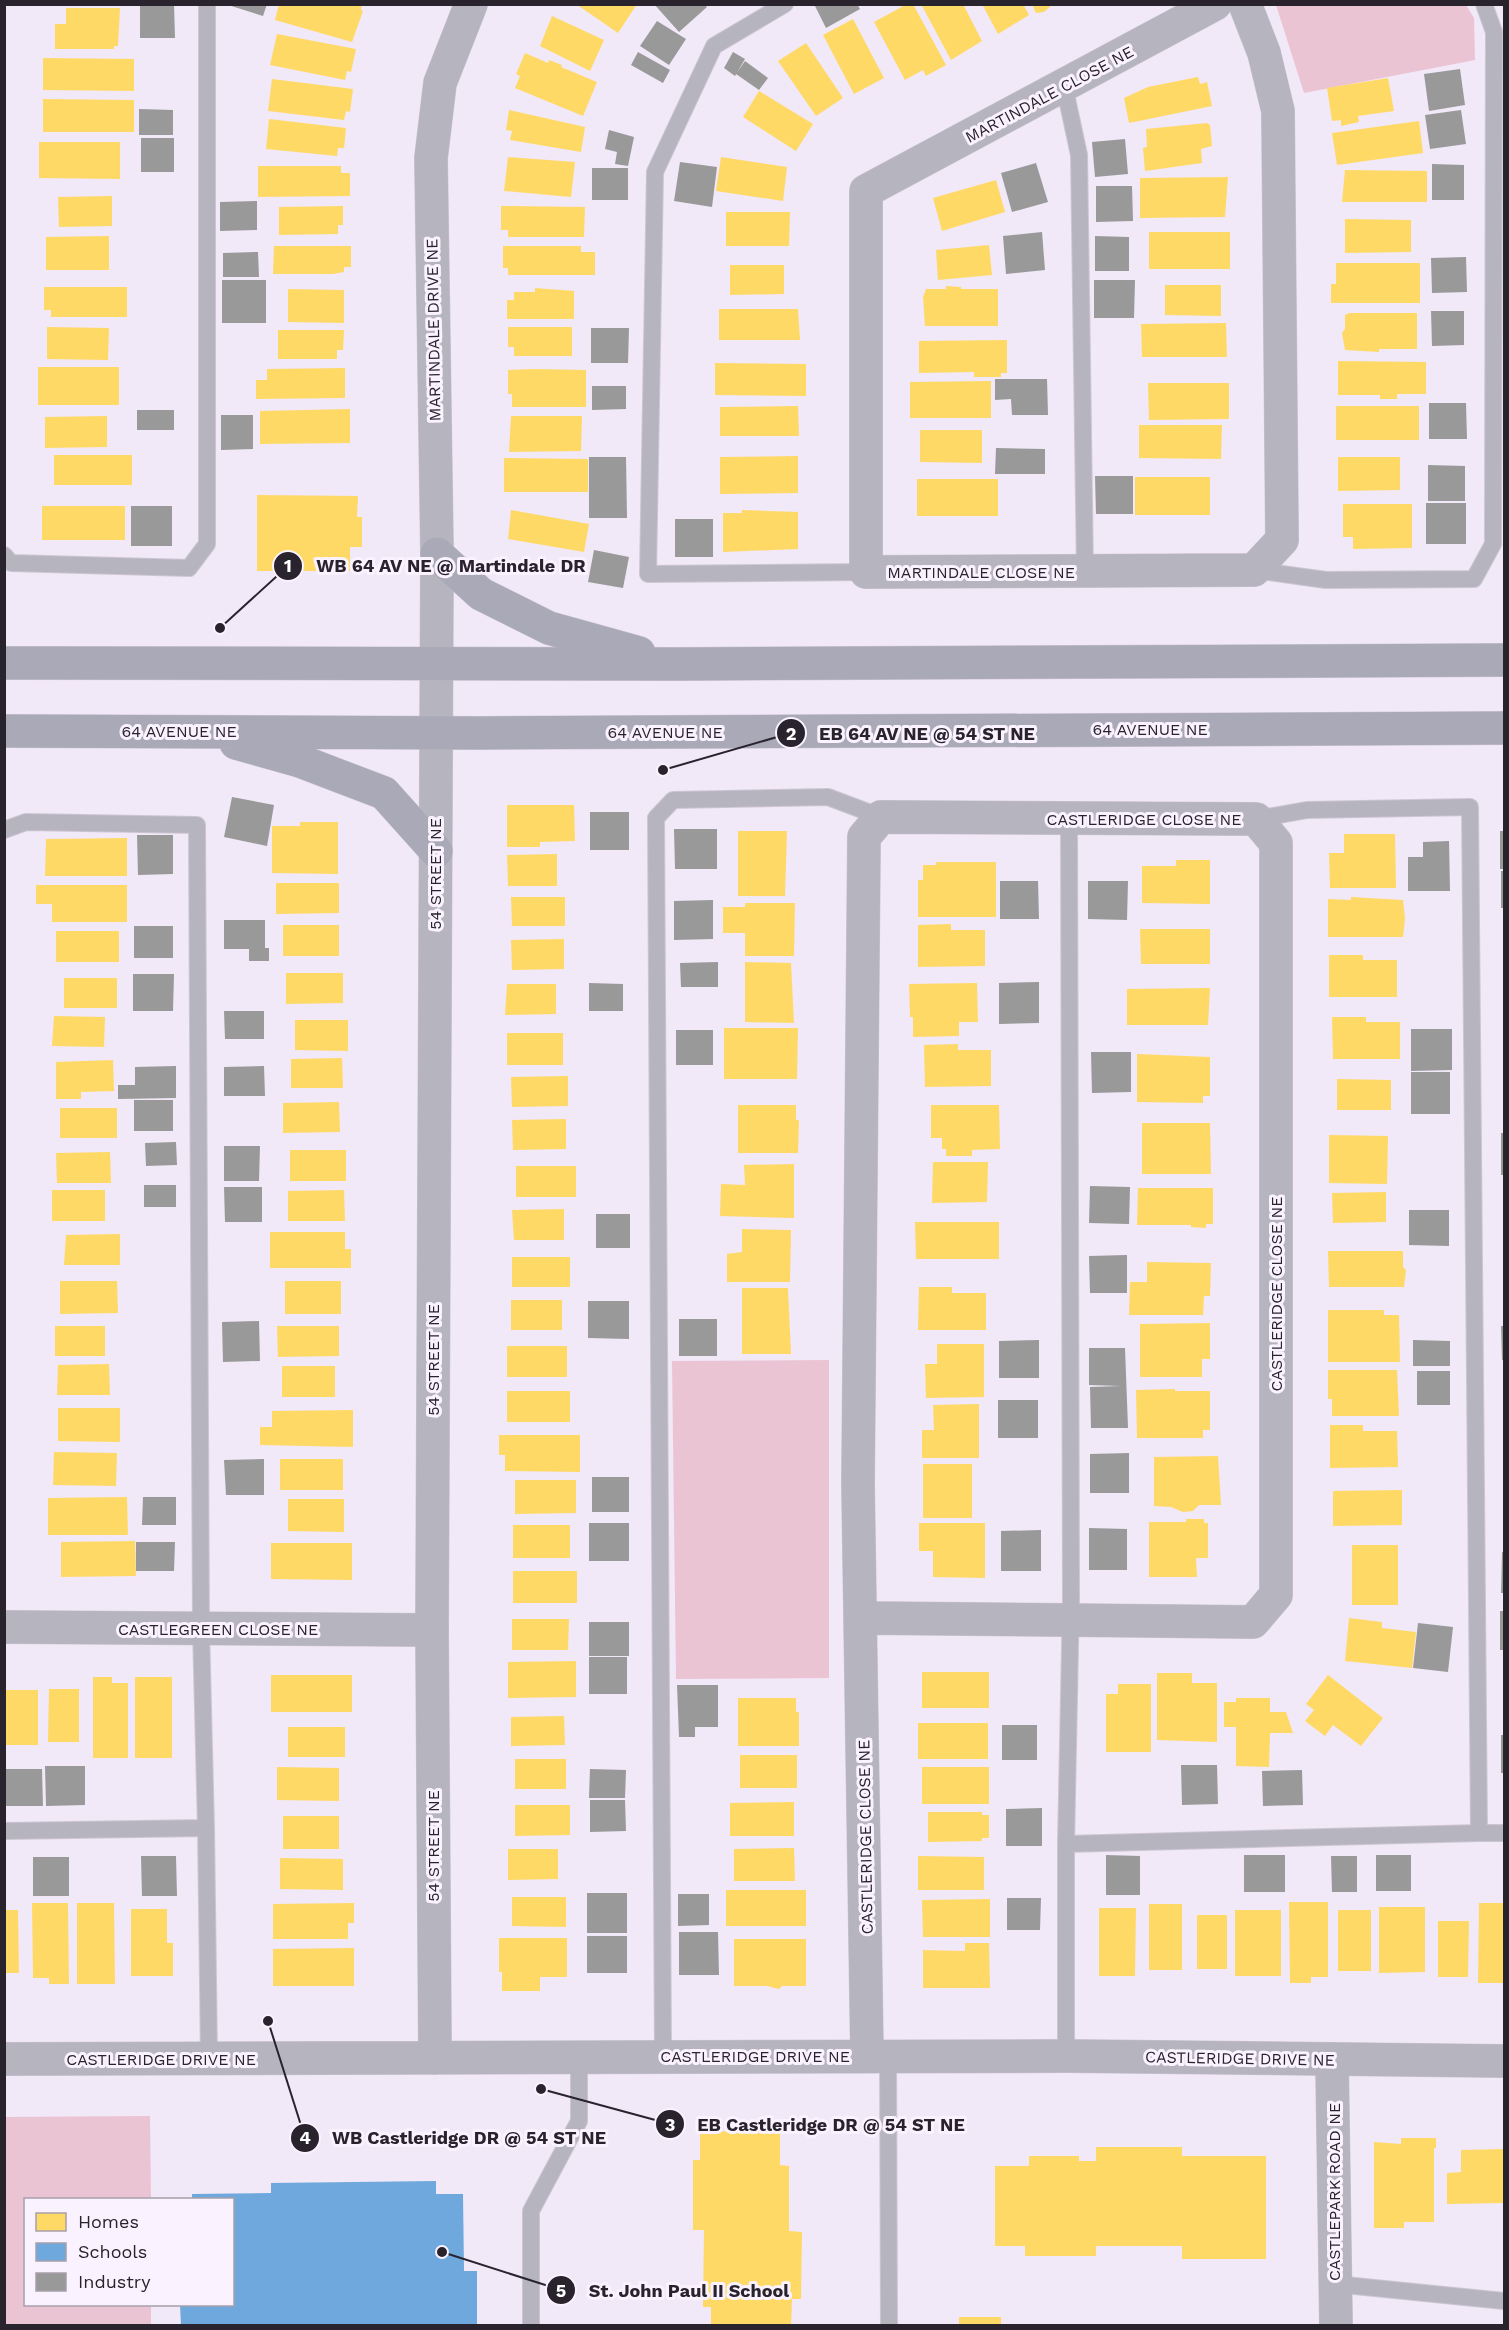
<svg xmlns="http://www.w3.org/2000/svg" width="1509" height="2330" viewBox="0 0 1509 2330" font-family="'Work Sans',sans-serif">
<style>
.green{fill:#ebc4d4}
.homes{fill:#ffd966}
.schools{fill:#6fa8dc}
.industry{fill:#999}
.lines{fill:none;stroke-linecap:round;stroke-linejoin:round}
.service-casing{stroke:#cdc6d2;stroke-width:18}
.minor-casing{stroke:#cdc6d2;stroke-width:34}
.tertiary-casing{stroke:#cdc6d2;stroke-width:34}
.secondary-casing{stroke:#cdc6d2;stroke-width:34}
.service{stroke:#b6b4bf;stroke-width:16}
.minor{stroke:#b6b4bf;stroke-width:33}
.tertiary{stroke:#b6b4bf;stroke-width:33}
.secondary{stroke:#aaa9b7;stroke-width:33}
.labels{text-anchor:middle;stroke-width:6;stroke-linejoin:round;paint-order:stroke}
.street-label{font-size:16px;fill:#29232e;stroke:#faf3ff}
.leader{fill:none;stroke:#29232e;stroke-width:2}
.callout-dot{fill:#29232e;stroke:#faf3ff;stroke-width:2}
.mark-label{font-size:18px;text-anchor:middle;font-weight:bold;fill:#fff}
.callout-label{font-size:18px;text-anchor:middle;font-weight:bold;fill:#29232e;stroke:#faf3ff;stroke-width:6;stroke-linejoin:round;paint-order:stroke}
</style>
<rect width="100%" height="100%" fill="#f1e8f8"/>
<path class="green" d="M1276 5H1466L1474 18 1475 60 1304 93Z
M829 1360V1678L676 1679 672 1361Z
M150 2116 151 2199 26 2200V2304L151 2305V2325H5V2117Z"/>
<path class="homes" d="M279 4H362L361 10 363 11 352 42 275 20Z
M576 4H637L618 33Z
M907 4H913L946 65 926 76 923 70 905 80 874 22Z
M921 4H963L982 41 951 60Z
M982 4H1023L1029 15 998 34Z
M1032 4H1053L1044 12 1036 13Z
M66 8H120L118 46H114V49H55V24H66Z
M552 16 604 40 590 71 540 46Z
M853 19 884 78 854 94 823 35Z
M277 34 356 49 351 72 347 71 345 80 270 65Z
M806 43 843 98 816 116 778 61Z
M525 53 548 63 549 60 562 65 561 67 597 82 583 116 515 88 520 76 516 74Z
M43 58 134 59V91L43 90Z
M1198 77 1200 84 1207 82 1212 106 1129 123 1124 98 1148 87Z
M1388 78 1394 111 1358 116 1359 122 1341 126V120L1332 121 1327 88Z
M272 79 353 89 350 112 346 111 344 120 268 111Z
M759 91 813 124 796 151 743 117Z
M43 99 134 100V132H43Z
M509 110 585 127 581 152 510 140 512 131 506 130Z
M269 119 346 128 344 148H338L337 156 266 149Z
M1419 121 1423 153 1337 165 1332 133Z
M1207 123 1210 125 1212 146 1201 149 1202 163 1145 171 1143 148 1147 147 1146 129Z
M39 142H120V179L39 178Z
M508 157 575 162 571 197 504 191Z
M721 157 787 167 783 201 716 191Z
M258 166H341V173H350V196L258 197Z
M1345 170 1427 171V202H1342Z
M1228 177 1225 217 1140 218V178Z
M996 180 1005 212 942 231 933 198Z
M112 196V226L59 227 58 197Z
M343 206V225H338V234L279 235V207Z
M501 206 585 207 584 237H508V230H501Z
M726 212H790L789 246H726Z
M1345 219 1411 220V252L1345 253Z
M1149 232H1230V269H1149Z
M109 236V270H46V237Z
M989 245 992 275 938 280 936 250Z
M274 246H351V267H344V272L333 274H273Z
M503 246H581V252H595V275H508V268H503Z
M1336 263H1420V303H1331V284H1336Z
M730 265H784V294L730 295Z
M1165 285H1221V316L1165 315Z
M946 286 961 287V289H998V326H925L923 297 926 289H946Z
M44 287H127V317H51V310H44Z
M535 288 574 291V319H507V300H514V292H535Z
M288 289 344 290V323L288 322Z
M719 309H798L800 340H719Z
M1350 313H1417V349H1379V352L1345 350 1342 333 1345 329V315Z
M1226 323 1227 357H1142L1141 324Z
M47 327 109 328 108 360 47 359Z
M508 327H572V356H514V347H508Z
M278 330H344L343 350H337V359H278Z
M1007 340V373H1001V377H974V372L919 373V341Z
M1338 361 1426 362V394H1397V399H1380V395H1338Z
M715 363 806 364V396L715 395Z
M38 367H119V405H38Z
M345 368V398L256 399V380H267V369Z
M534 369 586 370V407H512V394H508V370Z
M991 381V418H910V382Z
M1148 383H1229V419L1149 420Z
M798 406 799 436H720V407Z
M1336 406H1419V440H1336Z
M350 409V443L260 444V411Z
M107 416V447L45 448V417Z
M511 416H582L581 451 509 452Z
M1139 425H1222L1221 459 1139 458Z
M920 430H982V463L920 462Z
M54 455H132V485H54Z
M798 456V493L720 494V457Z
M1338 457H1400V490L1338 491Z
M504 458 588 459V492H504Z
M1135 477H1210V515H1135Z
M917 479H998V516H917Z
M257 495 358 496 357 517H362V547H350V571H257Z
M1343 504H1412V548L1353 549V537H1343Z
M42 506H125V540H42Z
M511 510 589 524 584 552 508 539Z
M742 510 798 512V549L723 552V513H742Z
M507 805H574L575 841 540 842V847H507Z
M300 822H338V874L272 873V826H300Z
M738 831H787L785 896H738Z
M1344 834H1395L1396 888H1330L1329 853H1344Z
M127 838V876H45L46 839Z
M557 854V886H508L507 855Z
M1176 860H1210V904L1142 903V866H1176Z
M936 862H996V917H918V880H923V865H936Z
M276 883H339V913L276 914Z
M36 885H127V922H52V904H36Z
M511 897H565V926H512Z
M1351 897 1403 900 1405 919 1403 937H1328V899L1351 900Z
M745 903H795L794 956H745V933H723V907H745Z
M951 924V930H985V966L918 967V925Z
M283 925H339V956H283Z
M1140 929H1210V964H1141Z
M56 931H119V962H56Z
M564 939V969L512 970 511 940Z
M1329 955H1363V960H1397V997H1329Z
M745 962 791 963 794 1023 745 1022Z
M286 973H343V1003L286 1004Z
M64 978H117V1008H64Z
M977 983 978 1022H959V1036L913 1037V1017H910L909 984Z
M507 984H556V1014L505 1015Z
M1210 988 1208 1025H1127V989Z
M54 1016 105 1017 104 1047 52 1046Z
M1332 1017H1366V1022H1400V1059H1333Z
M295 1020H348V1051L295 1050Z
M724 1028H798L797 1079H724Z
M507 1033H563V1065H507Z
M958 1044V1050H991V1086L925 1087 924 1045Z
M1137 1054 1210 1057V1096H1203V1103L1137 1102Z
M342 1058 343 1088H291V1059Z
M113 1060 114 1091 81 1092V1099H56V1062Z
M568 1076V1106L512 1107 511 1077Z
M1337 1079 1391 1080V1110H1337Z
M339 1102 340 1132 283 1133V1103Z
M738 1105H796V1120H799L798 1153H738Z
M931 1105H999L1000 1149 972 1150V1156H946V1149H942V1138H931Z
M60 1108H117V1138H60Z
M566 1119V1149L513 1150 512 1120Z
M1142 1123H1210L1211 1174H1142Z
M1329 1135 1388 1136 1387 1184 1329 1183Z
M290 1150H346V1181H290Z
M110 1152 111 1183H57L56 1153Z
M933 1162H988L987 1202 932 1203Z
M794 1164V1218L720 1216 721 1184 745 1185 744 1165Z
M516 1166H576V1197H516Z
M1138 1188H1213V1224H1206V1228L1191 1227V1225H1137Z
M52 1190H105V1221H52Z
M344 1190 345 1221H288V1191Z
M1386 1192V1222L1333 1223 1332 1193Z
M564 1209V1240H514L512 1210Z
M915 1222H999V1259H916Z
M742 1229 791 1230 790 1282H727V1254L742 1252Z
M270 1232H345V1249H351V1268H270Z
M120 1234V1265H64L66 1235Z
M1328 1251H1403V1267L1406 1270 1404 1287H1329Z
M512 1257H570V1287H512Z
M1147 1262 1211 1263 1210 1296H1204L1203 1315H1129L1130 1282H1147Z
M60 1281H117L118 1313 60 1314Z
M285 1281H341V1314H285Z
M919 1287H952V1293H986V1330H918Z
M742 1288H788L791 1354H742Z
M511 1300H562V1330H511Z
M1328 1310H1384V1315H1399L1400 1362H1328Z
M1210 1323V1359H1202V1377H1140V1324Z
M55 1326H105V1356H55Z
M277 1326H339V1356L278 1357Z
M937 1344H984V1397L926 1398 925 1364H937Z
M507 1346H567V1377H507Z
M109 1364 110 1395H57L58 1365Z
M282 1366H335V1397H282Z
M1328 1370H1397L1399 1416H1332V1399H1328Z
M1175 1389V1391H1210V1430H1203V1438H1137L1136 1390Z
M507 1391H570V1422H507Z
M979 1404V1458H922V1430H934L933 1405Z
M58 1408H120V1442L58 1441Z
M353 1410V1447L260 1445V1427H272V1411Z
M1330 1425H1363V1431H1397L1398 1467 1330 1468Z
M499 1435H580V1472L505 1471V1455H499Z
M54 1452 117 1453 116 1486 53 1485Z
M1218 1456 1221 1505H1199L1193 1511 1183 1512 1171 1507 1154 1506V1457Z
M280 1459H343V1490H280Z
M923 1464H972V1518H923Z
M515 1480H576V1513L515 1514Z
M1402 1490V1525L1333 1526V1491Z
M127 1497 128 1535H48V1498Z
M288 1499H344V1532L288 1531Z
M1186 1519H1204V1523H1208V1558H1196L1197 1577H1149V1522H1186Z
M919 1523H985V1578L933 1577V1551H919Z
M513 1525H570V1558H513Z
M135 1541 136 1576 61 1577V1542Z
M271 1543H352V1580L271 1579Z
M1352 1545H1398V1605H1352Z
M513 1571H577V1603H513Z
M1349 1618 1382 1622V1628L1416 1632 1412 1668 1345 1661Z
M512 1619H569L568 1650H512Z
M576 1661V1697L508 1698V1662Z
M922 1672H989V1708H922Z
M1157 1673H1192V1683H1217V1742L1157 1740Z
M271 1675H352V1712H271Z
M1328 1675 1383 1718 1361 1746 1333 1725 1325 1736 1305 1721 1314 1710 1306 1704Z
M93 1677H112V1683H128V1758H93Z
M135 1677H172V1758H135Z
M1118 1684H1151V1752H1106V1694H1118Z
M49 1689H79V1742H48Z
M5 1690H38V1745H4Z
M738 1698H796V1712H799V1746H738Z
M1236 1698H1270V1712H1286L1293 1733H1270L1269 1767 1236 1766V1727H1224V1702H1236Z
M564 1716 565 1745 511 1746V1717Z
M918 1723H988V1759H918Z
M288 1727H345V1757H288Z
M740 1755H797V1788H740Z
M515 1759H566V1789H515Z
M277 1767 339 1768V1801L277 1800Z
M922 1767H989V1804H922Z
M794 1802V1836H730V1803Z
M515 1805H570V1835L515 1836Z
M928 1812H982V1815H989V1838H982V1841L928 1842Z
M283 1816H339V1849H283Z
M794 1848 795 1881H734V1849Z
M508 1849H558V1879L508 1880Z
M918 1856 984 1857V1890H918Z
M280 1858 343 1859V1890L280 1889Z
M726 1890H806V1926H726Z
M512 1897H566V1927L512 1926Z
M990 1899V1937H923L922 1900Z
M1289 1902H1328V1977H1311V1983H1290Z
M32 1903H68L69 1984H49V1978H33Z
M77 1903H114L115 1984H77Z
M354 1903V1923H348V1939H273V1904Z
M1479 1903H1504V1983H1478Z
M1149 1904H1182V1970H1149Z
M1379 1907H1425V1972L1379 1973Z
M1099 1908H1136L1135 1976H1099Z
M131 1909H167V1943H173V1976H131Z
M4 1910H18L19 1973H4Z
M1235 1910H1281V1976H1235Z
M1338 1910H1371V1971H1338Z
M1197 1915H1227V1969H1197Z
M1438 1921H1469L1468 1977H1438Z
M499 1938H567V1977H540V1991H502V1972H499Z
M734 1939H806V1986H782L779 1989 767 1986H734Z
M965 1943H989L990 1988H923V1950L965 1951Z
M354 1948V1986H273V1949Z
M700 2131 780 2132V2165L789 2166V2231L802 2232 801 2299H792L791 2326H711V2307H703L704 2230H693V2160H700Z
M1401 2138H1436V2148H1434V2222H1404V2228H1374V2142L1401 2144Z
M1096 2147H1182V2156H1266V2259H1182V2246H1096V2256H1025V2246H995V2166H1029V2156H1079V2161H1096Z
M1504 2149V2203L1447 2204V2173L1461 2172V2150Z
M959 2317H1001V2326H959Z"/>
<path class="schools" d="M436 2181V2194H463L464 2271H477V2326H181L180 2304H232V2200H192V2194L271 2193V2183Z"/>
<path class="industry" d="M140 4H174L175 38H140Z
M225 4H267L263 16Z
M654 4H704L707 7 679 32Z
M814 4H857L860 9 826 28Z
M657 21 686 39 669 65 640 46Z
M638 52 670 70 663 83 631 65Z
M733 52 745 59 735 76 724 68Z
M745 61 768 78 759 90 736 74Z
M1460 69 1465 105 1429 111 1424 74Z
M139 109 173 110V135H139Z
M1461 110 1466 144 1430 149 1425 115Z
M609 130 634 137 628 166 615 164 617 152 605 149Z
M141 138H174V172H141Z
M1125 139 1128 174 1095 177 1092 142Z
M680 162 717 167 712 207 674 201Z
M1036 163 1048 202 1012 212 1001 173Z
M1432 164 1464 165V200H1432Z
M592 168H628V200H592Z
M1096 186H1132L1133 221 1096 222Z
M257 201V230L220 231V202Z
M1042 232 1045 270 1006 274 1003 236Z
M1095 236 1129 237V271H1095Z
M258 252 259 277H223V253Z
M1466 257 1467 292 1432 293 1431 258Z
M222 280H266V323H222Z
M1094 280H1135L1134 318H1094Z
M1431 311H1464V345L1432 346Z
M591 328H629L628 363H591Z
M995 379H1047L1048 415H1012L1011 399 995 400Z
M592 386H626V409L592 410Z
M1429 403H1466L1467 439H1429Z
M137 410H174V430H137Z
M221 415H253V449L221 450Z
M996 448 1045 449V474H995Z
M589 457H626L627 518H589Z
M1428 465 1465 466V501H1428Z
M1095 476H1133V514H1096Z
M1426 503H1466V544H1426Z
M131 506H172V546H131Z
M675 519H713V557H675Z
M594 550 629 557 623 588 588 582Z
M232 797 274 805 267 846 224 837Z
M590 812H629V850H590Z
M674 829H717V869H675Z
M1500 831H1504V869H1500Z
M137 835H173V874L138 875Z
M1449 841 1450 891H1408V857H1423V842Z
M1501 871H1504V908H1501Z
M1000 881H1038L1039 919H1000Z
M1088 881H1128L1127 920 1088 919Z
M713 900V939L674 940V901Z
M224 920H265V948H269V961H249V949H224Z
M134 926H173V958H134Z
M718 962V987H681L680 963Z
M133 974H174L173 1011H133Z
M1039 982V1023L999 1024V983Z
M589 983 623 984V1011H589Z
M224 1011H264V1039H225Z
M1411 1029H1452V1070L1411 1071Z
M676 1030H713V1065H676Z
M1091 1052H1131V1092L1092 1093Z
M176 1066V1098L118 1099V1085H135V1067Z
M264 1066 265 1096H224V1067Z
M1411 1072H1450V1114H1411Z
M134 1100H173V1131H134Z
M1501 1133H1504V1175H1501Z
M176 1142 177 1165 146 1166 145 1143Z
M224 1146H260L259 1181H224Z
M144 1185H176V1207H144Z
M1090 1186 1130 1187 1129 1224 1089 1223Z
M224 1187H262V1222H225Z
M1409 1210H1449V1246L1409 1245Z
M596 1214H630V1248H596Z
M1127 1255V1293H1090L1089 1256Z
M588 1301H629V1339L588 1338Z
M679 1319H717V1356H679Z
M259 1321 260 1361 223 1362 222 1322Z
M1501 1326H1504V1360H1502Z
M1039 1340V1378H999V1341Z
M1413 1340 1450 1341V1366H1413Z
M1089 1348H1125L1128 1428H1091L1090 1387 1121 1386 1089 1385Z
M1417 1371H1450V1405H1417Z
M998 1400H1038V1438H998Z
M1129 1453V1493H1090V1454Z
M264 1459V1495H226L224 1460Z
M592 1477H629V1512H592Z
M143 1497H176V1525H142Z
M589 1523H629V1561H589Z
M1089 1528 1127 1529V1570H1089Z
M1041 1530V1571H1001V1531Z
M136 1542H175L174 1571H136Z
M1502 1552H1504V1593H1501Z
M1500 1611H1504V1650H1500Z
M589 1622H629V1656H589Z
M1418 1623 1453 1627 1448 1672 1413 1668Z
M589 1657H627V1694H589Z
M677 1685H718V1727H695V1737H679Z
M1002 1725H1037V1760H1002Z
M1501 1735H1504V1773H1501Z
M1181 1765H1217L1218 1804 1182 1805Z
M45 1766H85V1805L46 1806Z
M4 1769H42L43 1806H4Z
M590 1769 626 1770 625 1798H589Z
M1302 1770 1303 1805 1263 1806 1262 1771Z
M590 1800H625L626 1831 590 1832Z
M1042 1808V1846H1006V1809Z
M1106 1855 1140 1856V1895H1106Z
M1244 1855H1285V1892H1244Z
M1376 1855H1411V1891H1376Z
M141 1856H176L177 1896H142Z
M1331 1856H1357V1892H1332Z
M33 1857H69V1896H33Z
M587 1893H627V1933H587Z
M678 1894H709V1925L678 1926Z
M1007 1898H1041L1040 1930H1007Z
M679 1932H718L719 1975H679Z
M587 1936H627V1973H587Z"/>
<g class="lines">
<defs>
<path id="service" d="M785 4 714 46 655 172 648 574 866 572
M1064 85 1079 155 1085 572
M4 555 11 563 189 568 207 544V4
M1254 570 1326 580 1474 579 1493 544 1494 32 1484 4
M1069 819 1071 1598 1066 1844 1479 1833 1470 807 1307 810 1256 819
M4 830 26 822 197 825 201 1629 206 1828 4 1831
M206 1828 209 2058
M1479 1833H1504
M1066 1844V2056
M663 2056 656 818 673 800 828 797 881 817
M888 2056 889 2326
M1335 2284 1504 2301
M531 2326V2211L579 2121V2056"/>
<path id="minor" d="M1215 4 866 191V572L1254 570 1282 540 1278 111 1264 53 1245 4
M862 1618 1253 1622 1276 1595V843L1256 819 881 817 864 837 858 1484 867 2056
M4 1627 432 1630
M1332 2059 1336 2326"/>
<path id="tertiary" d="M435 2058 432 1630 437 554 431 158 440 83 471 4
M4 2059 1066 2056 1504 2061"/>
<path id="secondary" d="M437 554 481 594 549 628 639 653
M4 663 681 664 1504 660
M4 731 479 733 1504 728
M236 743 300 761 384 793 436 851"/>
</defs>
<use href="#service" class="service-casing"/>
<use href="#minor" class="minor-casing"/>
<use href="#tertiary" class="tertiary-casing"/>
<use href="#secondary" class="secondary-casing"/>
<use href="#service" class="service"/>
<use href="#minor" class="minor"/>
<use href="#tertiary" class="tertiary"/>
<use href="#secondary" class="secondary"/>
</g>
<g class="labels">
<g class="street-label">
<text transform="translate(1049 94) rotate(-28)" y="6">MARTINDALE CLOSE NE</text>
<text transform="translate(433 330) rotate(-91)" y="6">MARTINDALE DRIVE NE</text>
<text x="981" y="578">MARTINDALE CLOSE NE</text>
<text x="1150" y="735">64 AVENUE NE</text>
<text x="179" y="737">64 AVENUE NE</text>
<text x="665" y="738">64 AVENUE NE</text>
<text x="1144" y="825">CASTLERIDGE CLOSE NE</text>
<text transform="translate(435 874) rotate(-90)" y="6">54 STREET NE</text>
<text transform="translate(1276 1294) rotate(-90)" y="6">CASTLERIDGE CLOSE NE</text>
<text transform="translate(433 1360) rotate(-90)" y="6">54 STREET NE</text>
<text x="218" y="1635">CASTLEGREEN CLOSE NE</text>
<text transform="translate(865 1837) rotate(-91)" y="6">CASTLERIDGE CLOSE NE</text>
<text transform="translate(433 1846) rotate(-90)" y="6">54 STREET NE</text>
<text x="755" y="2062">CASTLERIDGE DRIVE NE</text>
<text transform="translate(1240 2058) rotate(1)" y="6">CASTLERIDGE DRIVE NE</text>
<text x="161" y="2065">CASTLERIDGE DRIVE NE</text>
<text transform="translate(1334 2192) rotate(-90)" y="6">CASTLEPARK ROAD NE</text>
</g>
</g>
<path class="leader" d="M220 628L288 566M663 770L791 733M541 2089L670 2124M268 2021L305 2138M442 2252L561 2290"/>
<g class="callout-dot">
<circle cx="220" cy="628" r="6"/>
<circle cx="663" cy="770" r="6"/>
<circle cx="541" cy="2089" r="6"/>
<circle cx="268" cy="2021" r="6"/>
<circle cx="442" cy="2252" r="6"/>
<circle cx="288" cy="566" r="15"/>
<circle cx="791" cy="733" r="15"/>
<circle cx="670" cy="2124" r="15"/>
<circle cx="305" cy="2138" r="15"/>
<circle cx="561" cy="2290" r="15"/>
</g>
<g class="mark-label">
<text x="288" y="572">1</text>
<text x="791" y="740">2</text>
<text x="670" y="2131">3</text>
<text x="305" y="2144">4</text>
<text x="561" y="2297">5</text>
</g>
<g class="callout-label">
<text x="451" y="572">WB 64 AV NE @ Martindale DR</text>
<text x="927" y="740">EB 64 AV NE @ 54 ST NE</text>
<text x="831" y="2131">EB Castleridge DR @ 54 ST NE</text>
<text x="469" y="2144">WB Castleridge DR @ 54 ST NE</text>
<text x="689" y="2297">St. John Paul II School</text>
</g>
<rect width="1509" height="2330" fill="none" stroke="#29232e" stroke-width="12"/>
<rect x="24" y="2198" width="210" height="108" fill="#faf3ff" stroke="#a6a0ab" stroke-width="1.5"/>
<rect x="36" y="2213" width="30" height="18" fill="#ffd966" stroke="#a6a0ab" stroke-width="1.5"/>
<text x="78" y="2228" font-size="18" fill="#29232e">Homes</text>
<rect x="36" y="2243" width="30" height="18" fill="#6fa8dc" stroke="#a6a0ab" stroke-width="1.5"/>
<text x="78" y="2258" font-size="18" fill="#29232e">Schools</text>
<rect x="36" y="2273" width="30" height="18" fill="#999999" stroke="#a6a0ab" stroke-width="1.5"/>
<text x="78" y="2288" font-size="18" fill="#29232e">Industry</text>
</svg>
